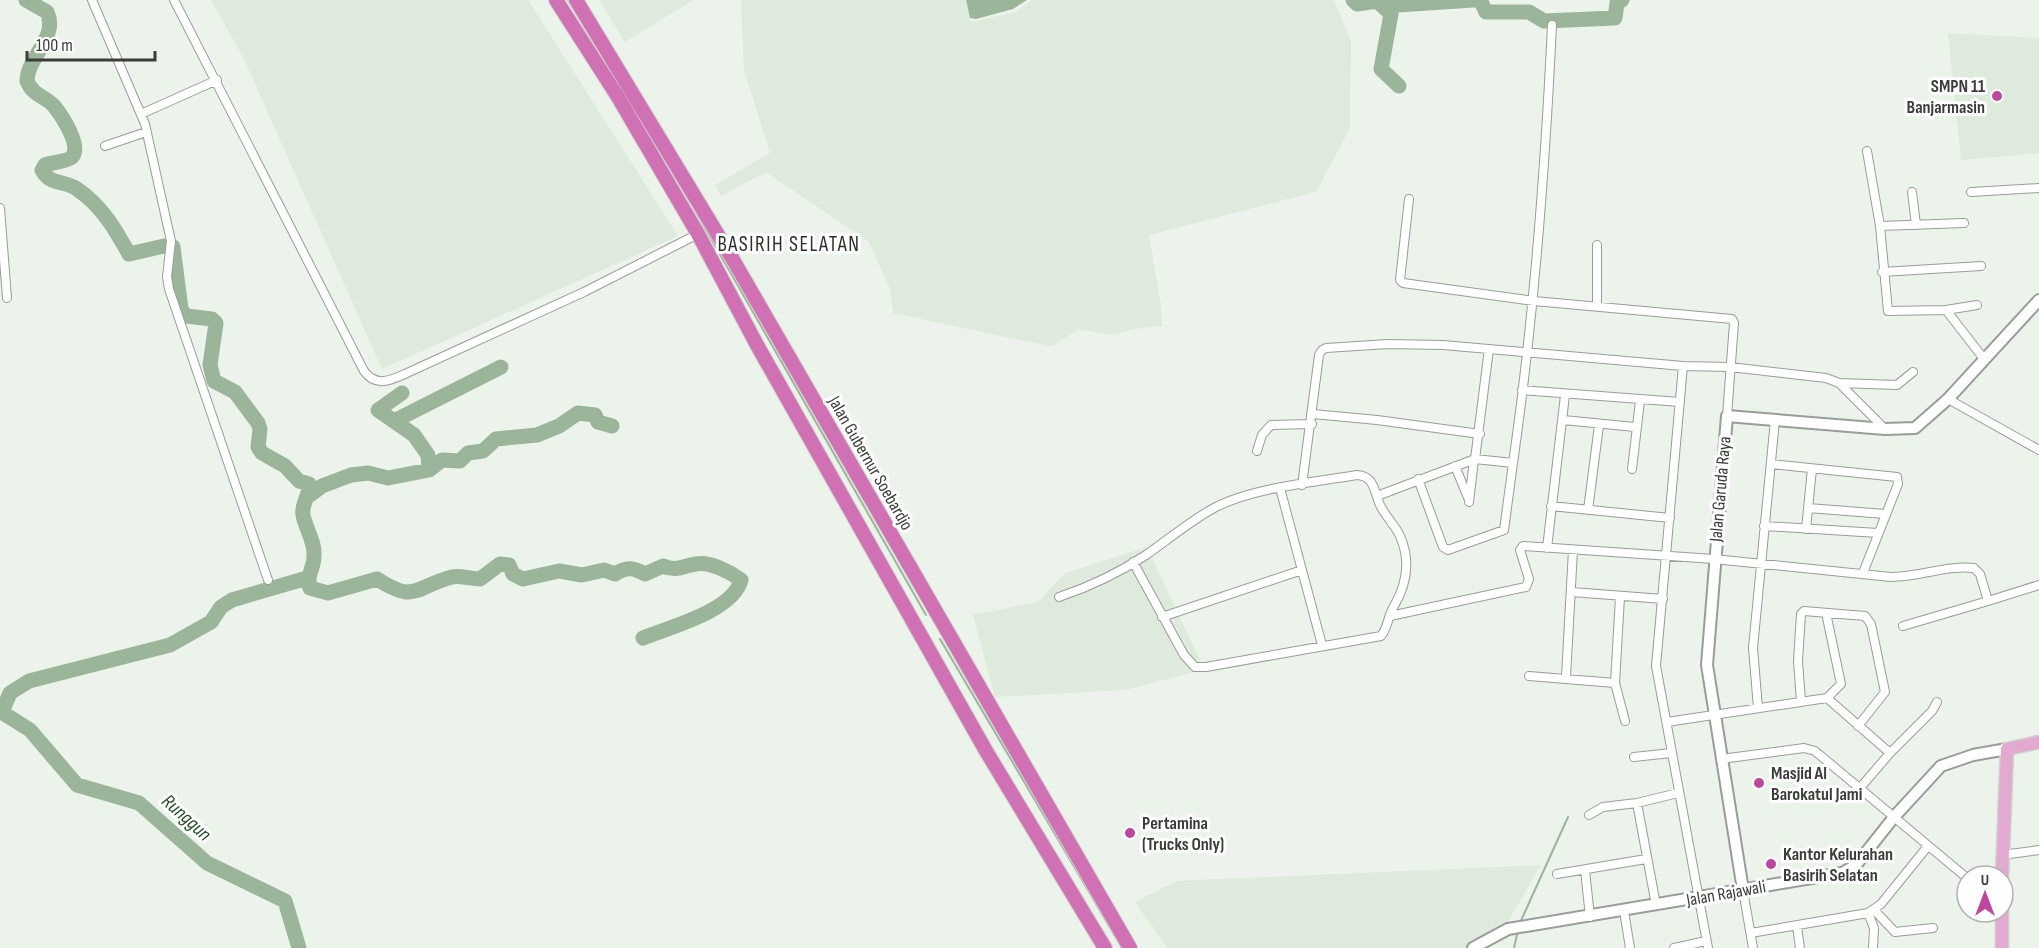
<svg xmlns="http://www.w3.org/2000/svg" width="2039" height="948" viewBox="0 0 2039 948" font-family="'Sofia Sans Condensed',sans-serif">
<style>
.built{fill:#ddeadc}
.water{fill:#9ab599}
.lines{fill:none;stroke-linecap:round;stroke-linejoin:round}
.stream{stroke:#9ab599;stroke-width:2}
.river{stroke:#9ab599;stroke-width:15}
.street-casing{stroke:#979e97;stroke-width:10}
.secondary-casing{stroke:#979e97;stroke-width:14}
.primary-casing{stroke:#d0d0d0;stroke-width:15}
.highway-casing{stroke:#d0d0d0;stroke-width:16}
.street{stroke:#fff;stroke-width:8}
.secondary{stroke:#fff;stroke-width:10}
.primary{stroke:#e2aad1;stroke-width:12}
.highway{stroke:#cf71b3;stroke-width:14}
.poi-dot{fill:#bd479e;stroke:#fff;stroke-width:2}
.labels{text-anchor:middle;stroke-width:6;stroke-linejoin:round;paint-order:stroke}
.poi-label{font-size:18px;font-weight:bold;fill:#3a3d3a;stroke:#fff;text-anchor:start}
.street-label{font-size:18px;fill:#3a3d3a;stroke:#fff}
.water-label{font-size:20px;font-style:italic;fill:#254e26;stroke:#fff}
.quarter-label{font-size:21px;letter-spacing:1.5px;fill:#292f29;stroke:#fff}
</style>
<rect width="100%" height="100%" fill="#ecf3eb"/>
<path class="built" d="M211 0H528L678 236 382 369 244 59Z
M599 0H693L625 42Z
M741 0H965L971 22 1016 12 1032 0H1334L1351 42 1350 128 1316 192 1149 235 1161 307 1162 326 1139 328 1109 335 1079 329 1052 346 1019 340 893 313 890 289 869 242 766 172 721 196 715 185 770 153 744 70Z
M1948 33 2039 38V153L1961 160Z
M1147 547 1204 669 1126 690 995 697 973 615 1038 602 1065 573Z
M1541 865 1506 925 1465 948H1167L1135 902 1177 881Z"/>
<path class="water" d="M966 0H1027L1013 9 976 19 970 18Z"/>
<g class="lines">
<path class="stream" d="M568 0 651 137
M685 193 926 615
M940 639 1122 948
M1519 925 1568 817
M1514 948 1518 930"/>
<path class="river" d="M26 0 47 12C59 37 27 57 27 81 33 96 45 96 54 106 62 116 82 146 72 157 67 162 52 162 45 165L42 170C50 186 65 180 77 189 102 206 115 229 129 254L164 246 173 247 181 309 186 316 212 319 216 323 210 365 214 381 235 392 258 423 260 429 258 447 262 453 285 466 299 481 309 484C310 496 301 503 303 515 306 530 315 541 314 556 314 569 306 575 310 588L328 593 377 579C416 604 414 587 452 577 460 575 471 579 480 579L500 564 509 565 513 574 523 579 559 571 582 575 604 570 615 574C627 566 634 568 645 574L663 566C677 572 682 566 696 564 710 561 730 572 741 580 733 611 670 627 643 638
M1353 0 1357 4 1377 1 1391 14 1381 69 1399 86
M1480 0 1486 12H1529L1544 21 1615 18 1617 3 1622 0
M1383 6 1473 0
M402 393 378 410 414 435 428 455 429 470
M394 421 501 367
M310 495 322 486 351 475 368 473 388 478 429 470 442 460 460 461 468 453 483 451 496 439 537 435 559 426 578 413 595 415 598 422 612 426
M0 711 30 730 77 785 139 803 207 863 285 901 299 948
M2 712 10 693 29 681 170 645 211 622 221 607 232 600 307 578"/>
<defs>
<path id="street" d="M92 0 145 124 171 241 167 277 169 289 268 580
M174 0 364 371C376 388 392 380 407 373L584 292 698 234
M141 114 217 80
M105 146 146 132
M1867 151 1880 226 1888 311 1946 310 1984 359
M1912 192 1916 225
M1971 192 2039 188
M1409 199 1400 280 1403 283 1534 301 1732 319 1734 323 1727 416
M0 208 7 298
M1880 226 1964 223
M1597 245V306
M1882 272 1981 266
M1946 310 1977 305
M1683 366 1656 666 1708 948
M1839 383 1897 385 1913 372
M1522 390 1680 402
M1948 399 2039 450
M1313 414 1377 420 1480 434
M1563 420 1635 427
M1257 451 1262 435 1271 425 1312 424
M1475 459 1489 349
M1771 464 1897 477 1898 484 1863 573
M1455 466 1469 500
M1632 469 1640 401
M1418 479 1443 547 1448 550 1504 530 1513 463
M1302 485 1319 355 1322 350 1326 348 1388 344 1443 345 1683 366 1730 367 1826 378 1839 383 1885 429
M1280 488 1322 645
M1377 496 1475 459 1513 463C1534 318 1545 172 1552 25
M1469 502 1474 460
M1551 506 1670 518
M1808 508 1885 514
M1588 510 1599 425
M1764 526 1878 533
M1806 529 1812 469
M1547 548 1565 395
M1572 592 1663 599
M1059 597C1089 587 1120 572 1146 555 1169 539 1190 521 1214 508 1251 488 1315 482 1357 475 1375 476 1374 492 1380 505 1385 516 1395 525 1400 536 1411 561 1407 584 1394 606 1388 615 1388 628 1381 636L1206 667H1195L1184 655 1133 562
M1620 597 1615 683 1625 721
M1390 616 1526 587 1529 579 1520 550 1523 546 1714 559 1891 577C1920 577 1946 565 1974 568L1980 574 1988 601 2039 585
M1162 617 1302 570
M1903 626 1988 601
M1529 676 1615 683
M1566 677 1573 550
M1827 698 1890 753
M1801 701 1798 661 1801 614 1804 611 1865 616 1871 624 1885 692 1858 726
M1758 708 1753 648 1775 420
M1667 722 1827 698 1841 684 1826 613
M1634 757 1671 753
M1721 759 1804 748 1815 751 1967 878
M1860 788 1890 753 1932 711 1937 702
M1637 803 1656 905
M1589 815 1603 807 1637 803 1678 793
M2002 855 2039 850
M1585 870 1590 917
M1557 874 1646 859
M1743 890 1753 948
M1874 910 1895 932 1933 928
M1624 911 1630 948
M1868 913 1874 928 1873 948
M1797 926 1800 948
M1751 933 1868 913 1881 904 1928 846
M1674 948 1706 941"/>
<path id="secondary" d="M1743 890 1707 665 1727 416 1885 429 1915 428 1948 399 2039 300
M1473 948 1508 929 1842 873 1856 865 1894 817 1941 766 1973 755 2007 749"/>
<path id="primary" d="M2002 876 2007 749 2039 742
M2002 948V912"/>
<path id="highway" d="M556 0 618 97 698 234 757 345 986 751 1105 948
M576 0 732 258 1130 948"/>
</defs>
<use href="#street" class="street-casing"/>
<use href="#secondary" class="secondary-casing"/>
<use href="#primary" class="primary-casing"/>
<use href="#highway" class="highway-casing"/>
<use href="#street" class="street"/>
<use href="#secondary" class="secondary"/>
<use href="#primary" class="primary"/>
<use href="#highway" class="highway"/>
</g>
<g class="poi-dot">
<circle cx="1997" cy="96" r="6"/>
<circle cx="1759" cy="783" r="6"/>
<circle cx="1130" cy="833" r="6"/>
<circle cx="1771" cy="864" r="6"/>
</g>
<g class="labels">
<g class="poi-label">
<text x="1985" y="92" text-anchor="end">SMPN 11<tspan x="1985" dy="21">Banjarmasin</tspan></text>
<text x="1771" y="779">Masjid Al<tspan x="1771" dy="21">Barokatul Jami</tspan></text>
<text x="1142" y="829">Pertamina<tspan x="1142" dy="21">(Trucks Only)</tspan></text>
<text x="1783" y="860">Kantor Kelurahan<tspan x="1783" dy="21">Basirih Selatan</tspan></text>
</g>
<g class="street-label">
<text transform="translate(871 463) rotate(60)" y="6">Jalan Gubernur Soebardjo</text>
<text transform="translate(1720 489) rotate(-85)" y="6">Jalan Garuda Raya</text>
<text transform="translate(1726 893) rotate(-10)" y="6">Jalan Rajawali</text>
</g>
<g class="water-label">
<text transform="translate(187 817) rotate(42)" y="7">Runggun</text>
</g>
<g class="quarter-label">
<text x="789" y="251">BASIRIH SELATAN</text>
</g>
</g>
<g transform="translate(1985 894)"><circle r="28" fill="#ffffff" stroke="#b0b1b0" stroke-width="1.5"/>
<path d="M0-4.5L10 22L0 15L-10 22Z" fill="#bd479e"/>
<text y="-9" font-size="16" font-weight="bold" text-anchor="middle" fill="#3a3d3a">U</text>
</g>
<path d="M27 51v9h128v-9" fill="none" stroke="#3a3d3a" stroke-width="3"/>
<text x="36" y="51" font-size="18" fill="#3a3d3a" stroke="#ffffff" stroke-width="4.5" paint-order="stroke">100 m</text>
</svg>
